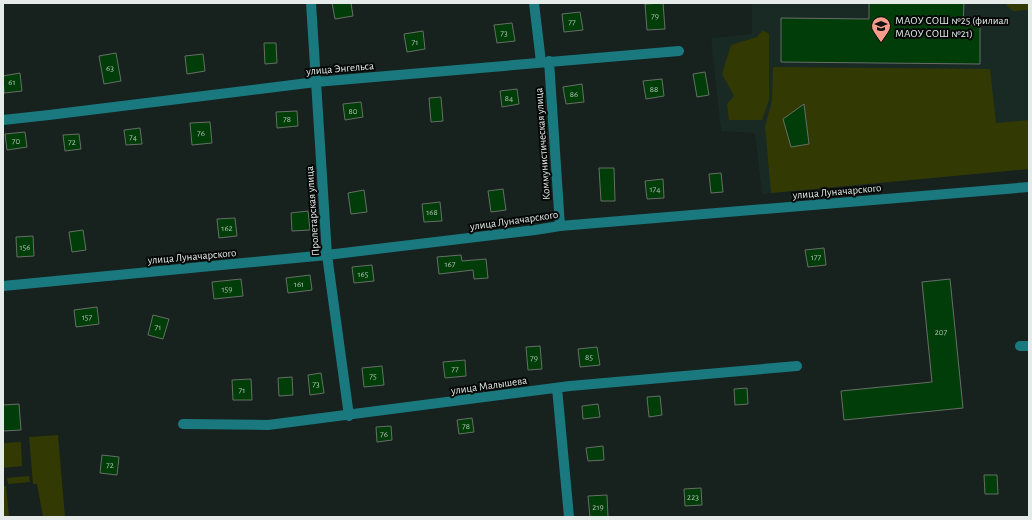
<svg xmlns="http://www.w3.org/2000/svg" width="1032" height="520" viewBox="0 0 1032 520" font-family="'Alegreya Sans',sans-serif">
<style>
.built{fill:#192a24}
.green{fill:#333903}
.building{fill:#013d08;stroke:#676e67}
.lines{fill:none;stroke-linecap:round;stroke-linejoin:round}
.minor{stroke:#1a797e;stroke-width:10}
.labels{text-anchor:middle;stroke-width:4;stroke-linejoin:round;paint-order:stroke}
.number-label{font-size:9px;fill:#abc0b0}
.poi-label{font-size:11px;fill:#e4ebe8;stroke:#060908;text-anchor:start}
.street-label{font-size:11px;fill:#e4ebe8;stroke:#060908}
</style>
<rect width="100%" height="100%" fill="#17211e"/>
<path class="built" d="M752 3H1029V169L762 194 755 133 721 131 711 38 752 34Z"/>
<path class="green" d="M1007 3H1029V10L1013 11 1007 6Z
M763 30 769 34V100L762 120H729L727 104 734 96 722 74 731 45 757 37Z
M773 67 990 69 996 123 1029 120V169L771 193 765 126 772 101Z
M58 435 65 517H43L37 484H33L29 437Z
M21 442 22 466 3 468V443Z
M29 476 30 482 8 484 7 478Z
M3 486H6L9 517H3Z"/>
<path class="building" d="M332 3H351L353 16 335 19Z
M663 3 665 29 647 30 645 4Z
M869 3H964L963 25H980V64L781 62V18L869 19Z
M580 12 583 30 564 32 562 14Z
M512 23 515 41 497 43 494 25Z
M423 31 425 49 407 52 404 34Z
M264 43H276L277 63 265 64Z
M116 53 121 81 104 84 99 56Z
M203 54 205 71 187 74 185 56Z
M705 72 709 95 697 97 693 74Z
M20 73 22 91 4 93 3 76Z
M662 79 664 96 646 99 643 81Z
M582 84 584 102 566 104 563 87Z
M517 89 519 104 502 107 500 91Z
M441 97 443 121 431 122 429 98Z
M361 102 363 117 345 120 343 104Z
M804 104 809 144 791 147 783 119Z
M297 111 298 126 277 128 276 112Z
M210 122 212 143 192 145 190 123Z
M140 128 142 144 126 145 124 130Z
M25 132 27 147 7 150 5 134Z
M79 134 81 149 65 151 63 135Z
M599 168H614L615 201H601Z
M721 173 723 192 711 193 709 174Z
M663 179 664 198 647 199 645 181Z
M503 189 506 210 491 212 488 191Z
M364 190 367 212 351 214 348 193Z
M440 202 442 221 424 222 422 204Z
M308 211 310 230 292 231 291 213Z
M235 218 237 236 219 238 217 219Z
M83 230 86 250 72 252 69 232Z
M33 236 34 256 17 257 16 237Z
M824 248 826 265 808 267 805 250Z
M461 255 462 261 486 259 488 278 474 279 473 270 439 274 437 257Z
M372 265 374 281 354 283 352 267Z
M310 275 312 290 288 293 286 278Z
M241 279 243 296 214 299 212 282Z
M950 279 963 408 844 420 841 391 932 382 922 282Z
M97 307 99 324 76 327 74 310Z
M153 315 169 319 163 339 148 335Z
M540 346 542 369 528 370 526 347Z
M597 347 600 365 580 367 578 349Z
M465 360 466 376 445 378 443 362Z
M382 366 384 385 364 387 362 368Z
M321 373 324 393 310 395 308 375Z
M292 377 293 395 279 396 278 378Z
M251 379 252 400H233L232 380Z
M747 388 748 404 735 405 734 389Z
M660 396 662 415 649 417 647 397Z
M19 404 21 430 3 431V405Z
M598 404 600 417 583 419 582 406Z
M472 418 474 432 459 434 457 420Z
M391 426 392 440 377 442 376 427Z
M603 446 604 460 588 461 586 448Z
M102 455 119 457 117 475 100 473Z
M984 475H997L998 494H985Z
M701 488 702 505 685 506 684 489Z
M607 495 608 517H590L588 496Z"/>
<g class="lines">
<path class="minor" d="M311 3 327 255 349 416
M534 3 541 62
M549 61 560 226
M3 120 49 115 316 82 679 51
M3 286 327 255 535 230 560 226 1029 187
M1020 346H1029
M557 388 569 517
M183 424 268 425 570 386 797 366"/>
</g>
<defs>
<symbol id="school-pin" viewBox="-11 -11 22 30"><path d="M0 17L-7.5 6A9.5 9.5 0 1 1 7.5 6Z" fill="#f49d8a" stroke="#060908"/><path d="M0-5L7-2L0 1L-7-2ZM-4 1L0 2.5L4 1V4Q0 6-4 4Z" fill="#111"/></symbol>
</defs>
<g fill-rule="evenodd">
<use href="#school-pin" x="870" y="15" width="22" height="30"/>
</g>
<g class="labels">
<g class="number-label">
<text x="655" y="19">79</text>
<text x="572" y="25">77</text>
<text x="504" y="36">73</text>
<text x="415" y="45">71</text>
<text x="110" y="71">63</text>
<text x="12" y="85">61</text>
<text x="654" y="92">88</text>
<text x="574" y="97">86</text>
<text x="509" y="101">84</text>
<text x="353" y="114">80</text>
<text x="287" y="122">78</text>
<text x="201" y="136">76</text>
<text x="133" y="140">74</text>
<text x="16" y="144">70</text>
<text x="72" y="145">72</text>
<text x="655" y="192">174</text>
<text x="432" y="215">168</text>
<text x="227" y="231">162</text>
<text x="25" y="250">156</text>
<text x="816" y="260">177</text>
<text x="450" y="267">167</text>
<text x="363" y="277">165</text>
<text x="299" y="287">161</text>
<text x="227" y="292">159</text>
<text x="87" y="320">157</text>
<text x="158" y="330">71</text>
<text x="941" y="335">207</text>
<text x="589" y="360">85</text>
<text x="534" y="361">79</text>
<text x="455" y="372">77</text>
<text x="373" y="379">75</text>
<text x="316" y="387">73</text>
<text x="242" y="393">71</text>
<text x="466" y="429">78</text>
<text x="384" y="437">76</text>
<text x="110" y="468">72</text>
<text x="693" y="500">223</text>
<text x="598" y="510">219</text>
</g>
<g class="poi-label">
<text x="895" y="24">МАОУ СОШ №25 (филиал<tspan x="895" dy="13">МАОУ СОШ №21)</tspan></text>
</g>
<g class="street-label">
<text transform="translate(340 68) rotate(-5)" y="4">улица Энгельса</text>
<text transform="translate(542 144) rotate(-94)" y="4">Коммунистическая улица</text>
<text transform="translate(837 191) rotate(-5)" y="4">улица Луначарского</text>
<text transform="translate(312 211) rotate(-94)" y="4">Пролетарская улица</text>
<text transform="translate(514 220) rotate(-8)" y="4">улица Луначарского</text>
<text transform="translate(192 256) rotate(-5)" y="4">улица Луначарского</text>
<text transform="translate(489 385) rotate(-8)" y="4">улица Малышева</text>
</g>
</g>
<rect width="1032" height="520" fill="none" stroke="#e4ebe8" stroke-width="8"/>
</svg>
